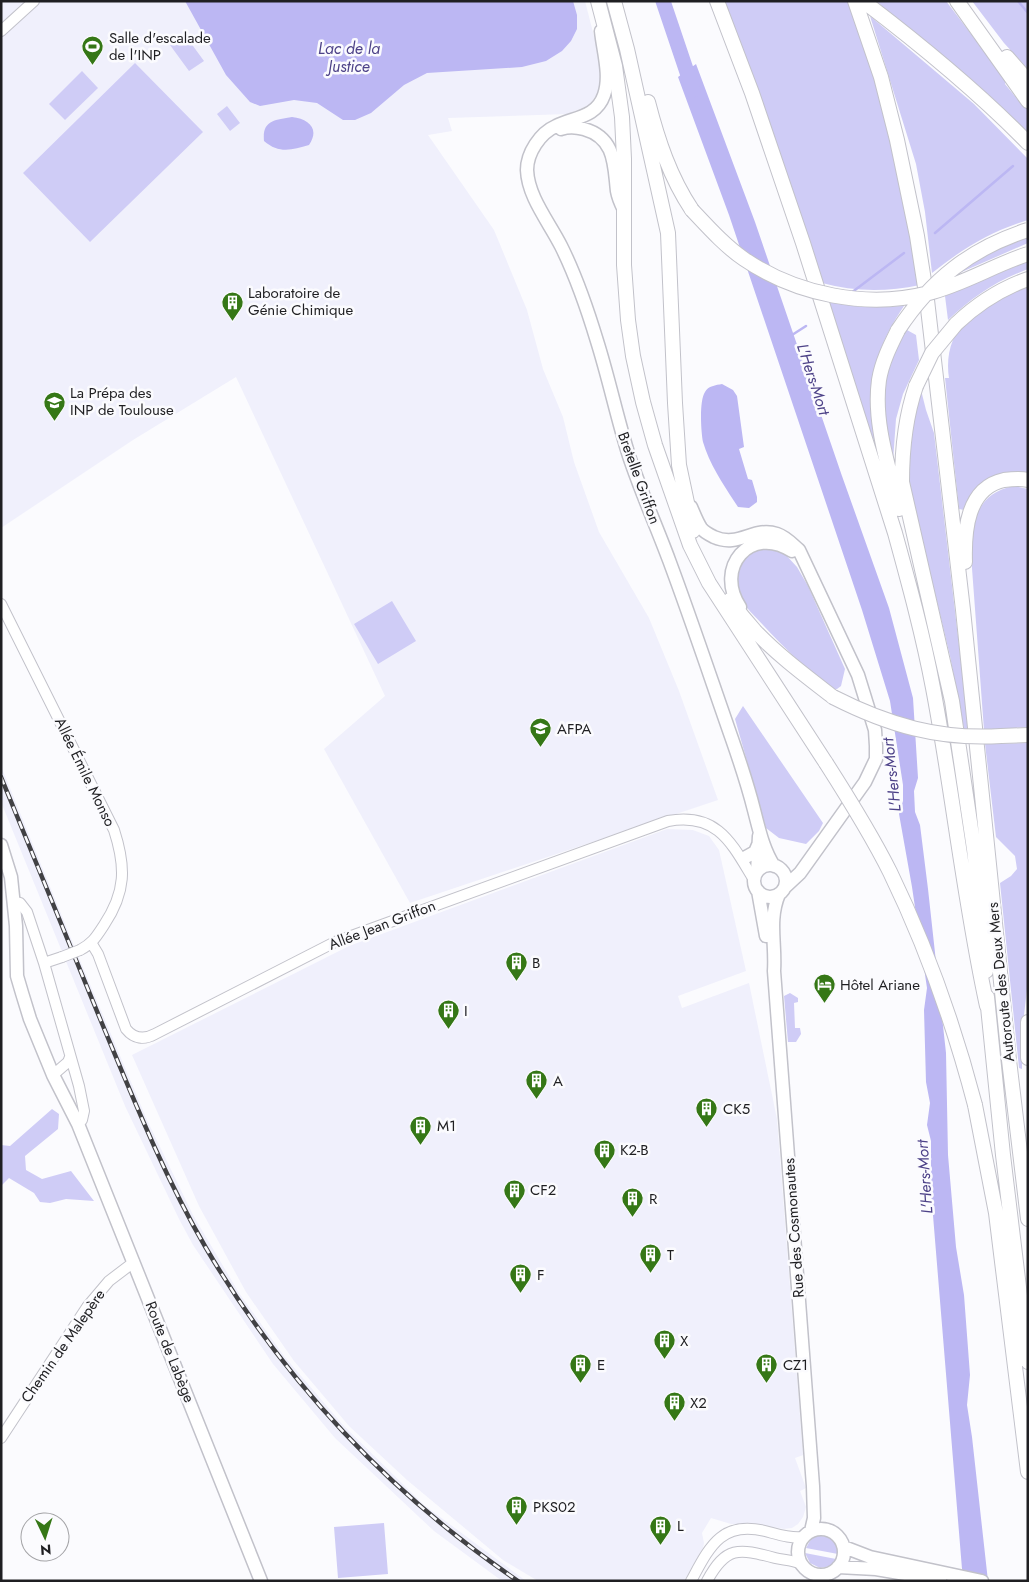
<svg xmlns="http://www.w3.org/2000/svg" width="1029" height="1582" viewBox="0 0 1029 1582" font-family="Jost,sans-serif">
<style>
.built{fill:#f0f0fc}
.green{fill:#cfccf6}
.water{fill:#bcb7f3}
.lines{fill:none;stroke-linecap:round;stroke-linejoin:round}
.stream{stroke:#bcb7f3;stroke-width:2.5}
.river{stroke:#bcb7f3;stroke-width:15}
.minor-casing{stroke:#c2c2ca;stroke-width:12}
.major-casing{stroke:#c2c2ca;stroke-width:15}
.highway-casing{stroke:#c2c2ca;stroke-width:16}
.minor{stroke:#fff;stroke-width:10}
.major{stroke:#fff;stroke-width:12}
.highway{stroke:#fff;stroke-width:14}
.rail-casing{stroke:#414144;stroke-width:4.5}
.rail{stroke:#fbfbfe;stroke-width:2.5;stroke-dasharray:8;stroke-linecap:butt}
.minor-bridge-casing{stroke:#c2c2ca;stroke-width:12;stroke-linecap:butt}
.highway-bridge-casing{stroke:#c2c2ca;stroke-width:16;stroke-linecap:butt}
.minor-bridge{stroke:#fff;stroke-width:10}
.highway-bridge{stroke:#fff;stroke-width:14}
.labels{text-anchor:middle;stroke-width:5;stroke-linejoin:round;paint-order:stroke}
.poi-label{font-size:15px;fill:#1f1f22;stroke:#fbfbfe;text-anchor:start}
.street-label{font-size:15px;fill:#1f1f22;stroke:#fbfbfe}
.water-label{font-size:16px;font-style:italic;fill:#4d4288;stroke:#fbfbfe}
</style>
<rect width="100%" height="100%" fill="#fbfbfe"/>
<path class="built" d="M1 1H585L597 48 601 81 596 96 589 105 568 114 448 118 452 131 428 135 494 230 527 310 543 369 563 417 574 462 599 532 649 618 679 691 718 800 410 903 324 749 385 696 236 377 133 440 1 528Z
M1 766 79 958 147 1120 193 1215 239 1293 284 1356 343 1425 424 1505 526 1581H502L434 1531 335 1438 273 1364 193 1245 179 1219 125 1106 1 802Z
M667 829 693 830 709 836 719 850 746 971 678 996 682 1008 749 983 777 1119 803 1455 795 1458 806 1488 800 1491 806 1507 803 1517 798 1524 792 1528 784 1529 756 1524H731L711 1518 702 1533 704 1543 703 1548 684 1581H538L503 1560 407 1480 349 1426 294 1361 246 1292 199 1206 132 1055 349 946Z"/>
<path class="green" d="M724 1H851L869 55 895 151 920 285C887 292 854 292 822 283Z
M876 1H946L1006 80 1005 84 1018 100V95L1028 108V133L999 105 936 50Z
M972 1H1026L1028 4V69L1004 43Z
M870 16 974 104 1028 159V220C991 231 962 249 932 273L925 212 916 164Z
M185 35 204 61 189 71 170 45Z
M135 63 203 132 90 242 23 173Z
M82 71 98 88 65 120 49 104Z
M227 106 240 123 230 131 217 114Z
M1028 236V243L957 274 990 251Z
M1028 261V269C994 282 974 296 948 320L945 296Z
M1028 285V474L967 502 964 510 959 509 945 378H949C947 366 948 351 953 340 962 317 1006 295 1028 285Z
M828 302 863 307 904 306C876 347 864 388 875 438L871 440 859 397Z
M907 330 916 335 919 360 903 394 896 419 893 461 883 411 885 373 903 335Z
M921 390 926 410 934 433 969 730 964 729 950 656 911 493 908 470 911 428Z
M1014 486 1028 489V727L984 730 971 555C971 522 977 493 1014 486Z
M772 548 785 554 797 567 808 586 845 669 841 686 837 689H829C806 668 784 648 763 625 756 617 745 608 741 598 737 588 736 574 741 564 747 551 758 549 772 548Z
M392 601 416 641 378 664 354 624Z
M743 706 823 823 819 831 806 844 779 838 766 828 735 719Z
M1028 743V980L1022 1033V1069L1019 1068 1000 883 1011 876 1017 869 1015 856 996 837 985 744Z
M790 993 798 998V1002L794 1003 795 1028H800L801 1034 796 1042H788L784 996Z
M52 1109 59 1114 58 1129 25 1156 26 1170 42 1179 71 1171 94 1201 66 1199 50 1203 40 1202 34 1193 9 1178 1 1186V1145L10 1146Z
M384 1523 388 1574 338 1578 334 1527Z
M818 1536C830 1535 838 1542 838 1554L806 1548 811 1539Z
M805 1553 836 1559 831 1566 820 1568 810 1563Z"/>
<path class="water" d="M185 1H573L577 15V29L571 41 562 51 546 61 522 67 427 73 404 85 371 113 355 120H343L317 103 294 100 260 106 250 102 226 75Z
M696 64 755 222 842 476 889 608 913 698 918 778 914 791 915 812 920 825 928 889 946 1053 948 1155 956 1247 964 1295 970 1375 967 1405 972 1437 988 1581H963L931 1191V1141L927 1125 930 1103 926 1082 924 1010 927 988 912 887 899 814 903 801V785L890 701 862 610 729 215 678 77Z
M292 117C309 119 320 129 309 145 292 150 279 154 264 141 262 120 275 120 292 117Z
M722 384 733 390 737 396 744 447 739 449 748 479 752 480 757 497V502L749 508 738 507 734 501C723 484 709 463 703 442 701 432 699 401 705 392 708 386 716 385 722 384Z"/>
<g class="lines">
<path class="stream" d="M1018 1 1028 13
M935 233 1013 166
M851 293 904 253
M792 335 806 326"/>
<path class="river" d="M663 1 693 90"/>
<defs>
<path id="minor" d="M1 31 34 1
M1 604 114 830C126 867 126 892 104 925 96 937 93 943 80 950
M14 902 20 903 27 912 44 963 79 1086 84 1111 82 1120 78 1124
M92 944 98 954 126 1029C134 1039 144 1040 155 1034L335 942 668 821C718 812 732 844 754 880
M44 963 62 957
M53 1075 68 1062 70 1057
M1 1438 87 1307 109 1281 134 1262
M691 1581C709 1548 721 1520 765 1531 777 1534 791 1539 803 1537
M707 1581C726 1546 738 1548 775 1558 783 1560 793 1560 801 1564"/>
<path id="major" d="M601 31C603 51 611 76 604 95 596 118 574 117 556 126 540 133 527 153 527 170 528 197 549 222 561 246 576 276 587 308 597 341 609 379 617 418 629 456 641 492 656 525 669 560 691 619 711 679 732 739 740 762 748 786 754 810 759 829 763 849 774 866
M561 129C569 126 577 127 584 129 616 138 614 166 617 191 618 197 621 204 624 210
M691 507C694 514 697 522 701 528 704 532 710 535 714 537 739 548 754 526 777 534 786 537 792 544 799 550L858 675 875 730 876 746V759L865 782 800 873 785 887
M740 607C714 568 750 524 792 551
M1 845 11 877 16 926 17 976 22 993 30 1019 53 1075 78 1124 261 1581
M746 857 755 852 758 845
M754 881a16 16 0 1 1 32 0a16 16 0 1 1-32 0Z
M757 872 759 836
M758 891 766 936
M779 894C768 920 776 944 774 971L813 1486 814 1518 811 1531
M798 1552a23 23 0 1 1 46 0a23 23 0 1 1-46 0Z
M844 1547 870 1557 982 1581
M838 1567 876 1569 940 1580"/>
<path id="highway" d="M598 1 615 66 622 117 624 159V265L628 320 633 356 643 402 655 445 690 545 709 583 826 763
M614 1 627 49 668 233 675 403 679 465 693 531
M717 1 752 93 803 243 895 533C909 584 923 635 933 688 953 793 964 901 987 1006
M855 1 881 77 897 140 917 236 927 300 963 610 1009 1060 1028 1219
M863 1C921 45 977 91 1028 143
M957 1 1028 101
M1007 57 1028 81
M648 102C658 141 670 177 692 210
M956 324C977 304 1000 289 1028 279
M898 330C890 346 882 362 879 380 873 423 889 467 899 509
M916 386C905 418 902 448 902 482L952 701 974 849 985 948 986 971
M965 562C964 531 967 488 1004 480 1012 479 1020 478 1028 480
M730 600C738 611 746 621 755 631 779 656 806 676 833 697
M1001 736 1028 735
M987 997 1003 1155 1028 1362
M1028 1022V1058
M975 1105 996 1213 1028 1472"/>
</defs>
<use href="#minor" class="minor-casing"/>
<use href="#major" class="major-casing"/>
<use href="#highway" class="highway-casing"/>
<use href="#minor" class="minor"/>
<use href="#major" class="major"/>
<use href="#highway" class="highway"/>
<defs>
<path id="rail" d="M1 777C34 858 68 940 101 1021 133 1098 164 1176 206 1248 284 1381 391 1495 518 1581"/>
</defs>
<use href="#rail" class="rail-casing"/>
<use href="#rail" class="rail"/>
<defs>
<path id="minor-bridge" d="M62 957 80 950"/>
<path id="highway-bridge" d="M692 210C708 227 725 246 744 259 797 295 867 309 929 293 964 284 994 265 1028 254
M898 330C931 280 971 248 1028 230
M916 386 932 353 956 324
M833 697C888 725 939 740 1001 736
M826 763C849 799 871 834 890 872 926 946 954 1025 975 1105"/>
</defs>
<use href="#minor-bridge" class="minor-bridge-casing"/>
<use href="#highway-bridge" class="highway-bridge-casing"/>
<use href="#minor-bridge" class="minor-bridge"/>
<use href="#highway-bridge" class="highway-bridge"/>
</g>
<defs>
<symbol id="stadium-pin" viewBox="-11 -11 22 30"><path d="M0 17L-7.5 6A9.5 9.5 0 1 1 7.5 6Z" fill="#357716" stroke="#fbfbfe"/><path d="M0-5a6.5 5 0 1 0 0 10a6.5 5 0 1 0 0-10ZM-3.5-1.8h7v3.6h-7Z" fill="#fff"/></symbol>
<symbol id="building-pin" viewBox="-11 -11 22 30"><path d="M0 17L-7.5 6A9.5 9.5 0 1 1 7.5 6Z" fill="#357716" stroke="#fbfbfe"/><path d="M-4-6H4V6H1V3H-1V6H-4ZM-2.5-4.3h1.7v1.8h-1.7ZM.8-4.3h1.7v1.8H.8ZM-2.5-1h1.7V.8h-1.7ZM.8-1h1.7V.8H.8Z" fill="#fff"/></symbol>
<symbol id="university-pin" viewBox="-11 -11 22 30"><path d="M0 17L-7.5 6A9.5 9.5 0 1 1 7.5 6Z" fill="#357716" stroke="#fbfbfe"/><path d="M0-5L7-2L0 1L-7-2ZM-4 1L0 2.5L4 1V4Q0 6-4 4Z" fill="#fff"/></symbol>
<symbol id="hotel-pin" viewBox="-11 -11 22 30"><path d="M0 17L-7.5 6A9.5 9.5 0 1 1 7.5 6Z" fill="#357716" stroke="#fbfbfe"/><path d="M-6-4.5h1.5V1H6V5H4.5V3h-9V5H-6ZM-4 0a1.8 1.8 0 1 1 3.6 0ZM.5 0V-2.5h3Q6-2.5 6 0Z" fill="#fff"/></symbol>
</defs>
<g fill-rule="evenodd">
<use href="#stadium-pin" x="80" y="34" width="25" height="34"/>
<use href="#building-pin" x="220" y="290" width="25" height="34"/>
<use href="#university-pin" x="42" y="390" width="25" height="34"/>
<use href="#university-pin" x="528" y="716" width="25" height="34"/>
<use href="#building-pin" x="504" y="950" width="25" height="34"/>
<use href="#hotel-pin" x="812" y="972" width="25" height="34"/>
<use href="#building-pin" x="436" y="998" width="25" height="34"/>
<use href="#building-pin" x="524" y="1068" width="25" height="34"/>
<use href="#building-pin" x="694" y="1096" width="25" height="34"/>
<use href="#building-pin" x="408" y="1114" width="25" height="34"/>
<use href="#building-pin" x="592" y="1138" width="25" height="34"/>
<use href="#building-pin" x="502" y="1178" width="25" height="34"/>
<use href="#building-pin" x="620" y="1186" width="25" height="34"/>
<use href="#building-pin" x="638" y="1242" width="25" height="34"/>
<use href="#building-pin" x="508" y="1262" width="25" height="34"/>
<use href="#building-pin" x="652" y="1328" width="25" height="34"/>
<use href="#building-pin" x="568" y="1352" width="25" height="34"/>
<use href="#building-pin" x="754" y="1352" width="25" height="34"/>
<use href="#building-pin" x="662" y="1390" width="25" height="34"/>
<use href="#building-pin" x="504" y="1494" width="25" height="34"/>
<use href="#building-pin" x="648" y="1514" width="25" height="34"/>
</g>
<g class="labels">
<g class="poi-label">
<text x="109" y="43">Salle d'escalade<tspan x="109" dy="17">de l'INP</tspan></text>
<text x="248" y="298">Laboratoire de<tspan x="248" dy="17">Génie Chimique</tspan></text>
<text x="70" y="398">La Prépa des<tspan x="70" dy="17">INP de Toulouse</tspan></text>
<text x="557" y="734">AFPA</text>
<text x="532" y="968">B</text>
<text x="840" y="990">Hôtel Ariane</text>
<text x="464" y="1016">I</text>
<text x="553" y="1086">A</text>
<text x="723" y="1114">CK5</text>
<text x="437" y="1131">M1</text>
<text x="620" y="1155">K2-B</text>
<text x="530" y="1195">CF2</text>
<text x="649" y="1204">R</text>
<text x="667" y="1260">T</text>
<text x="537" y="1280">F</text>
<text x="680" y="1346">X</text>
<text x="597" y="1370">E</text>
<text x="783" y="1370">CZ1</text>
<text x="690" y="1408">X2</text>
<text x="533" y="1512">PKS02</text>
<text x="677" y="1531">L</text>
</g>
<g class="street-label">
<text transform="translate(639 478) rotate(70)" y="5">Bretelle Griffon</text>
<text transform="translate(85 772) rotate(64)" y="5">Allée Émile Monso</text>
<text transform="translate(382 925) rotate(-21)" y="5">Allée Jean Griffon</text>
<text transform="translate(1001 982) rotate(-96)" y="5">Autoroute des Deux Mers</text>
<text transform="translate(794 1228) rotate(-94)" y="5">Rue des Cosmonautes</text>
<text transform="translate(63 1346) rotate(-55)" y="5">Chemin de Malepère</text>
<text transform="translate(170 1352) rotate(68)" y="5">Route de Labège</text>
</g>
<g class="water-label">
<text x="349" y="54">Lac de la<tspan x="349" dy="18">Justice</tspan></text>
<text transform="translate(814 379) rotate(72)" y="6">L'Hers-Mort</text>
<text transform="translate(891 775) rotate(-96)" y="6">L'Hers-Mort</text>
<text transform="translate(924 1177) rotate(-94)" y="6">L'Hers-Mort</text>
</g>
</g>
<rect width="1029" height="1582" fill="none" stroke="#1f1f22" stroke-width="5"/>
<g transform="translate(45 1537) rotate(176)"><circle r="24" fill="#fbfbfe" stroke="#a3a3a6"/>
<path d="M0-4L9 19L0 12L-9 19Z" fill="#357716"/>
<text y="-8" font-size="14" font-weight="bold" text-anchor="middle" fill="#1f1f22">N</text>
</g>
</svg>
